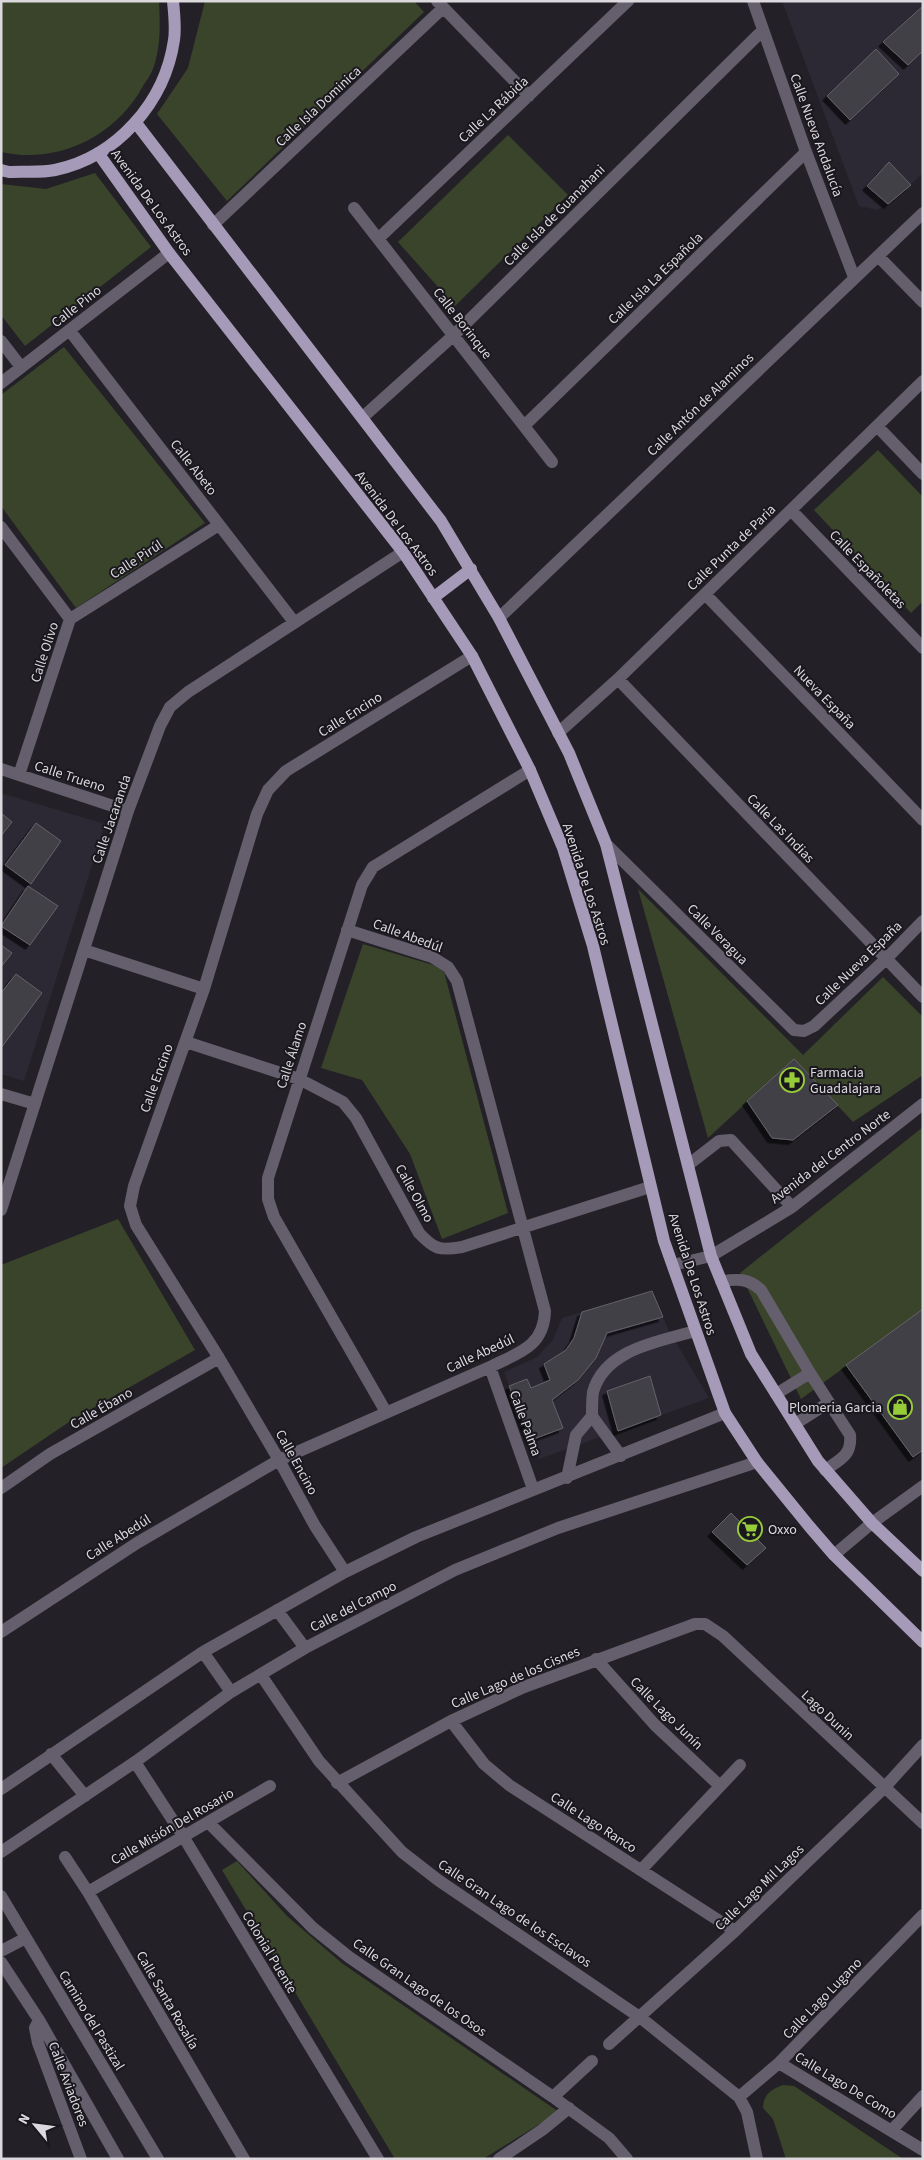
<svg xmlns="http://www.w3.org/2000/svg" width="924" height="2160" viewBox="0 0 924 2160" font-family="'Source Sans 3',sans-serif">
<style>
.built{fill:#2c2834}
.green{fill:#39442a}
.building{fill:#423f46;stroke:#65626a;filter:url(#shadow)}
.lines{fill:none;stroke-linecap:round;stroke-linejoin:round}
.minor{stroke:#645e6d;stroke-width:12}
.major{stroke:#a69ab9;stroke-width:12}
.labels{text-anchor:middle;stroke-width:4;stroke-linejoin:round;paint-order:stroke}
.street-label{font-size:14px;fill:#dbd9de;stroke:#1a181e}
.poi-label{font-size:14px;fill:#dbd9de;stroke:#1a181e;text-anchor:start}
</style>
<defs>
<filter id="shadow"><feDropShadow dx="-4.5" dy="4.5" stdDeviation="0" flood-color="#0009"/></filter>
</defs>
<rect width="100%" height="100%" fill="#232127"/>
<path class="built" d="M782 1H923V173L896 199 877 210 859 206Z
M1 793 105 824 24 1081 1 1074Z
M652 1291 669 1331 709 1398 539 1459 504 1372 537 1357 553 1340 562 1318Z"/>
<path class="green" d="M1 1H159C160 23 161 44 154 66 152 73 147 80 143 86 116 136 58 165 1 152Z
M205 1H414L424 12 227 201 157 114 188 68Z
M508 135 568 195 455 306 398 242Z
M95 173 151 247 25 346 1 315V184L46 189Z
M64 347 205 523 76 608 1 506V395Z
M878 450 923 497V601L911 613 814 510Z
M638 889 803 1055 883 977 923 1017V1075L853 1122 794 1059 708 1138Z
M363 944 443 968 508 1213 442 1239 410 1154 362 1080 321 1068Z
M923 1127V1310L801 1399 740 1273Z
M118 1219 195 1350 72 1420 1 1468V1265Z
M237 1861 287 1916 343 1964 559 2112 483 2159H395L222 1870Z
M783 2085 794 2086 903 2159H786L773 2119 763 2108C764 2094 770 2090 783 2085Z"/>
<path class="building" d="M923 6V51L908 65 883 42Z
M876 49 899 74 850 120 827 96Z
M889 162 911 185 888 204 867 186Z
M1 813 12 822 1 836Z
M36 823 61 841 31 884 5 865Z
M28 886 58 906 30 945 1 926Z
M1 945 12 953 1 967Z
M16 974 42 993 1 1048V993Z
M794 1059 838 1105 793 1140 772 1138 747 1101Z
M652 1291 663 1317 607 1333 596 1358 578 1380 552 1400 563 1428 531 1440 509 1386 527 1379 531 1388 550 1380 544 1364 566 1350 574 1338 582 1312Z
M923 1309V1450L913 1457 846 1365Z
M650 1376 661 1415 618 1431 607 1391Z
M731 1513 766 1548 747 1565 712 1532Z"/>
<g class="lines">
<path class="minor" d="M437 1 529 96
M753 1 806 152 854 277
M354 208 552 462
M213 225 443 8
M379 238 628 1
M878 256 923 302
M70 331 294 622
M1 341 21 367
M1 383 169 253
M363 417 454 335 763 30
M524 426 806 152
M877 426 923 474
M791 510 923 648
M1 527 70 619 19 775
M705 594 923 820
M499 618 923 213
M70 619 219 525
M618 679 923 997
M558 733 618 679 923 381
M1 769 128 811
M606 844 794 1030 804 1031 814 1026 886 959 923 921
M84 950 204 989
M186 1042 299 1079 343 1102 356 1118 419 1233C434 1249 439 1251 462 1247L650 1187
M1 1094 35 1104
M688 1165 719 1141 731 1140 792 1207
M1 1210 128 811 160 726 170 707 188 692 403 552
M673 1265 711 1256 792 1207 923 1104
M721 1281C738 1279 748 1278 761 1290L810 1373 850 1435C852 1455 841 1459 825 1470
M490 1367 533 1489
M776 1394 810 1373
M386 1412 274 1217 268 1199V1178L362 885 373 867 530 770
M795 1424 828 1403
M621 1456 592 1416C592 1408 592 1399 593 1392 605 1349 658 1342 695 1331
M567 1478 576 1435 592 1416
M1 1488 50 1454 219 1358
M834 1555 872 1523 923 1486
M345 1572 315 1526 279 1460 219 1358 136 1225 130 1206 134 1186 204 989 257 814 268 790 286 771 472 656
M277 1610 305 1648
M1 1632 137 1543 279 1460 490 1367C518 1353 544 1347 545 1311L457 981 448 967 432 957 347 930
M203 1652 231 1692
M596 1659 655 1725 720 1786
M261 1675 319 1761 402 1852 438 1880 641 2018 739 2097 747 2112 757 2159
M451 1721 484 1764 509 1785 735 1931
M51 1754 85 1796
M135 1762 183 1836 378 2159
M337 1783 451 1721 524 1687 695 1624H705L723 1636 923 1823
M1 1789 203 1652 345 1572 416 1537 725 1413
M209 1823 313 1928 349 1957 553 2097 609 2138 627 2159
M1 1852 135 1762 231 1692 305 1648 455 1570 558 1528 757 1462
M65 1857 88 1892 244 2159
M641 1870 740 1765
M88 1892 270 1786
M1 1896 158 2159
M1 1951 26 1938
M1 1962 39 2020 118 2159
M39 2020 35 2028 38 2043 81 2159
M609 2044 735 1931 884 1788 923 1745
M779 2063 923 2150
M553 2097 592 2061
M739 2097 779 2063 923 1915
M892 2130 923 2096
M499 2159 542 2130 569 2108"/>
<path class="major" d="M136 123 441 521 499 618 569 753 606 844 711 1256 751 1354 818 1461 872 1523 923 1571
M98 153 169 253 403 552 472 656 530 770 563 848 593 946 664 1241 725 1413 757 1462 809 1526 834 1555 923 1642
M1 170 9 172C24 171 40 173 55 170 117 157 165 102 174 40 176 28 174 13 173 1
M433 598 471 569"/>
</g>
<defs>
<symbol id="pharmacy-ring" viewBox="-11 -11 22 22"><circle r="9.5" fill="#1a181e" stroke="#97cc39" stroke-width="1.5"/><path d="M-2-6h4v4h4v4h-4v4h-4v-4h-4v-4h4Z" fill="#97cc39"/></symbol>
<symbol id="shop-ring" viewBox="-11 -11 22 22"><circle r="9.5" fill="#1a181e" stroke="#97cc39" stroke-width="1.5"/><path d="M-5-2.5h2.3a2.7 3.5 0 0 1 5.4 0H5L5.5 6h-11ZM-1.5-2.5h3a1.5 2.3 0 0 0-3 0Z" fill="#97cc39"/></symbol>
<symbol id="supermarket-ring" viewBox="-11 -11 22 22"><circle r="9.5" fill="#1a181e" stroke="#97cc39" stroke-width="1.5"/><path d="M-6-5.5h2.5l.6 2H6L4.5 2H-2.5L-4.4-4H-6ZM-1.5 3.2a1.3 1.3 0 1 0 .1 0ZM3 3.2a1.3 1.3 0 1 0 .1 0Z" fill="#97cc39"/></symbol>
</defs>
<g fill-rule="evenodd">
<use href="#pharmacy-ring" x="778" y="1066" width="28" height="28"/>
<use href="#shop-ring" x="886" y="1393" width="28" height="28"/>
<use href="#supermarket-ring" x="736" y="1515" width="28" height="28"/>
</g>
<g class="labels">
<g class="street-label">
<text transform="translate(318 106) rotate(-43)" y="5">Calle Isla Dominica</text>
<text transform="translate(493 109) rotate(-43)" y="5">Calle La Rábida</text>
<text transform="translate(817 135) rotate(70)" y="5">Calle Nueva Andalucía</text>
<text transform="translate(152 202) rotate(54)" y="5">Avenida De Los Astros</text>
<text transform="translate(554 215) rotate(-45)" y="5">Calle Isla de Guanahani</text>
<text transform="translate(655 278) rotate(-44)" y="5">Calle Isla La Española</text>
<text transform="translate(76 306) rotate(-38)" y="5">Calle Pino</text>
<text transform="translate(463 323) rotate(52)" y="5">Calle Borinque</text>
<text transform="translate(700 404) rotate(-44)" y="5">Calle Antón de Alaminos</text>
<text transform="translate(194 467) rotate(52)" y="5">Calle Abeto</text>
<text transform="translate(397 523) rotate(53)" y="5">Avenida De Los Astros</text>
<text transform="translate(731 547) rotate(-44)" y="5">Calle Punta de Paria</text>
<text transform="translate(136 559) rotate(-33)" y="5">Calle Pirúl</text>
<text transform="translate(868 569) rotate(46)" y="5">Calle Españoletas</text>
<text transform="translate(44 652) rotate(-72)" y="5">Calle Olivo</text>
<text transform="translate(825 697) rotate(46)" y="5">Nueva España</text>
<text transform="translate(350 714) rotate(-32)" y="5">Calle Encino</text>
<text transform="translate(70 776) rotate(18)" y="5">Calle Trueno</text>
<text transform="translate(111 819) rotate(-71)" y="5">Calle Jacaranda</text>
<text transform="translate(781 828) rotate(46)" y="5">Calle Las Indias</text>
<text transform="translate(587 884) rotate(72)" y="5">Avenida De Los Astros</text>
<text transform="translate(718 934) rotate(45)" y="5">Calle Veragua</text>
<text transform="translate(408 935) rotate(20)" y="5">Calle Abedúl</text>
<text transform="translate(858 963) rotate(-44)" y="5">Calle Nueva España</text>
<text transform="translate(291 1055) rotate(-72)" y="5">Calle Álamo</text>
<text transform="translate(156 1078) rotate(-70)" y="5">Calle Encino</text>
<text transform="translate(830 1156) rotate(-37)" y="5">Avenida del Centro Norte</text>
<text transform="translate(415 1193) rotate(61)" y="5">Calle Olmo</text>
<text transform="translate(693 1274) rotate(72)" y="5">Avenida De Los Astros</text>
<text transform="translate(480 1353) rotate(-25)" y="5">Calle Abedúl</text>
<text transform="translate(101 1408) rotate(-30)" y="5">Calle Ébano</text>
<text transform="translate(526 1423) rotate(70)" y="5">Calle Palma</text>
<text transform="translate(297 1462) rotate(61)" y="5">Calle Encino</text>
<text transform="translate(118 1537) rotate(-32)" y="5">Calle Abedúl</text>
<text transform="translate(353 1606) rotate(-27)" y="5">Calle del Campo</text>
<text transform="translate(515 1677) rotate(-23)" y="5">Calle Lago de los Cisnes</text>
<text transform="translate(667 1713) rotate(45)" y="5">Calle Lago Junín</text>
<text transform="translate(828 1715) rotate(43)" y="5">Lago Dunin</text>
<text transform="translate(594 1822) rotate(33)" y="5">Calle Lago Ranco</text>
<text transform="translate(172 1826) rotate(-30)" y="5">Calle Misión Del Rosario</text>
<text transform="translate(759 1887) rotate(-44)" y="5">Calle Lago Mil Lagos</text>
<text transform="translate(515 1913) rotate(34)" y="5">Calle Gran Lago de los Esclavos</text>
<text transform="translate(270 1952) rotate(59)" y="5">Colonial Puente</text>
<text transform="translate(420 1987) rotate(35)" y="5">Calle Gran Lago de los Osos</text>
<text transform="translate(822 1998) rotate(-46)" y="5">Calle Lago Lugano</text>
<text transform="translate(168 2000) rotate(60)" y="5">Calle Santa Rosalía</text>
<text transform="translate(92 2020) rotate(59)" y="5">Camino del Pastizal</text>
<text transform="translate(69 2084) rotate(69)" y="5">Calle Aviadores</text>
<text transform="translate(846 2085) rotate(31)" y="5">Calle Lago De Como</text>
</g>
<g class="poi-label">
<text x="810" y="1077">Farmacia<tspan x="810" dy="16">Guadalajara</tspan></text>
<text x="882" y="1412" text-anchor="end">Plomeria Garcia</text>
<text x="768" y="1534">Oxxo</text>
</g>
</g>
<rect width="924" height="2160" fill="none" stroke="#dbd9de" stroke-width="5"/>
<g transform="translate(35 2125) rotate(299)" stroke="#1a181e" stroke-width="4" paint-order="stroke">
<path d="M0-4L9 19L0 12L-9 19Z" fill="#dbd9de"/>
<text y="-8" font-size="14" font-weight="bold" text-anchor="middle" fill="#dbd9de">N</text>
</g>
</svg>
